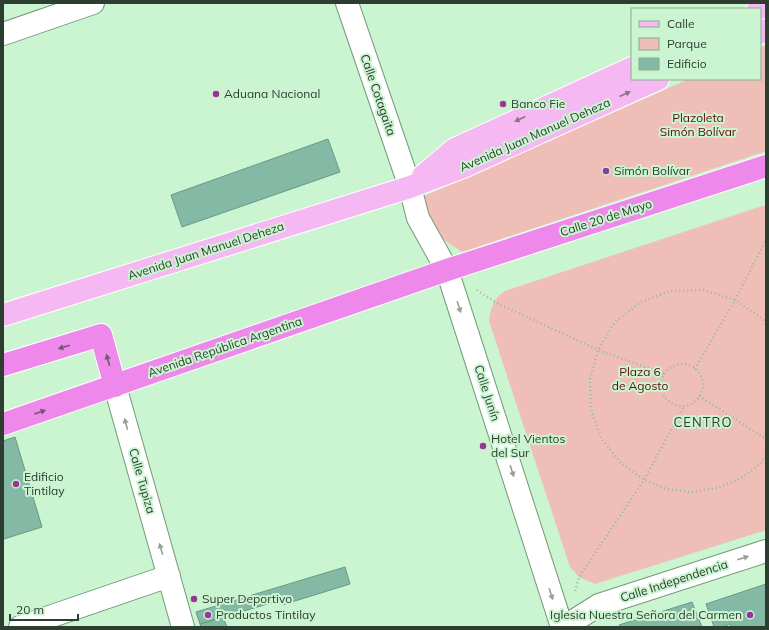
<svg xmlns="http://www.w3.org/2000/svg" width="769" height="630" viewBox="0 0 769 630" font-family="Mulish,sans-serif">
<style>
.green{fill:#efbeb6}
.building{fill:#84b9a5;stroke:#669b87}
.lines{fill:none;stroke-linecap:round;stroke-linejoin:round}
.minor-casing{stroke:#739979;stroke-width:24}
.major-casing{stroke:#fff;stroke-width:24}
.highway-casing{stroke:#fff;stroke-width:24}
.path{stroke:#98b99d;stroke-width:2.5;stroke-dasharray:1 3;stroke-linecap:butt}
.minor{stroke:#fff;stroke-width:22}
.major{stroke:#f5b8f2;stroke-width:22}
.highway{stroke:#ee88ea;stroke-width:22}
.oneway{fill:#877487}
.oneway2{fill:#969e97}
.oneway3{fill:#715770}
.poi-dot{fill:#9a3498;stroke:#cbf4d1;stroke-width:1.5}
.labels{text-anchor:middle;stroke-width:4;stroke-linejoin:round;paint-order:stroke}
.poi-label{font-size:12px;fill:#2d3d2f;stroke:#cbf4d1;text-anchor:start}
.street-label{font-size:12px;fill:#2d3d2f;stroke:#cbf4d1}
.park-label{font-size:12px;fill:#620906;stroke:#cbf4d1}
.neighbourhood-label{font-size:13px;letter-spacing:1px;fill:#2d3d2f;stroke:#cbf4d1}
</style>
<rect width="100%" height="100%" fill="#cbf4d1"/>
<path class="green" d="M766 45V151L462 252 437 235 422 197 689 79H760V48Z
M762 206H766V530L595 584 579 577 570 567 489 321C491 307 493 299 505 291Z"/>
<path class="building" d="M328 139 340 172 182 227 171 195Z
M15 437 42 527 4 539 3 534V441Z
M345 567 350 584 282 605 281 600 200 624 196 612Z
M766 584V627H731L730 624 722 627H714L706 604Z
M692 602 702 627H620L619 625Z
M223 617 227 627H201L200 624Z"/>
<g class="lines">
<defs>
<path id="minor" d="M347 3 410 187 418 218 447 270 562 627
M3 34 93 3
M115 386 183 627
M20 627 169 576
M564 627 599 605 766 551"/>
<path id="major" d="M758 9 766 5
M760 33 766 30
M423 176 455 149 632 68
M3 315 410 187 463 167 658 79"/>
<path id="highway" d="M3 365 101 335 115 386
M3 424 447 270 766 166"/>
</defs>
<use href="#minor" class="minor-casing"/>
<use href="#major" class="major-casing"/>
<use href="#highway" class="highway-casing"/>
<path class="path" d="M477 290 495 302 598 350 664 374
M766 324 763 319 735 300 704 290 671 291 641 302 615 322 598 350 590 379 591 409 601 438 620 462 644 480 667 489 692 492 717 488 740 479 760 464 766 456
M661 385a21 21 0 1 1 42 0a21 21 0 1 1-42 0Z
M695 369 735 300 766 240
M699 396 766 439
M575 591 579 577 644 480 684 406"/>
<use href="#minor" class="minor"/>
<use href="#major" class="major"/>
<use href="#highway" class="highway"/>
</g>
<defs><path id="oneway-solid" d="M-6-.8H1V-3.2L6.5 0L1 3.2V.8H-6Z"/></defs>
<g class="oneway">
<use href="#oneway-solid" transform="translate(625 94) rotate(-24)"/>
<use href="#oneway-solid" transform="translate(520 119) rotate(155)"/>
</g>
<g class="oneway2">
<use href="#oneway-solid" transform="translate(459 307) rotate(72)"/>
<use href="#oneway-solid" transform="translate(126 424) rotate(-105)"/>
<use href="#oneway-solid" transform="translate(512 471) rotate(72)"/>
<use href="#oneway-solid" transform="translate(161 549) rotate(-106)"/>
<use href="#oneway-solid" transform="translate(743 558) rotate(-18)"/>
<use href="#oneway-solid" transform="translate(551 594) rotate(72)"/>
</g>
<g class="oneway3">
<use href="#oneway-solid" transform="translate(64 347) rotate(163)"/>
<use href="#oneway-solid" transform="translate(108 360) rotate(-105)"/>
<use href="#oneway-solid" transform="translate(40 412) rotate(-19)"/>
</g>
<g class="poi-dot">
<circle cx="216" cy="94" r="4"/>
<circle cx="503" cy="104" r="4"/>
<circle cx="606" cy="171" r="4"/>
<circle cx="483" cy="446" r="4"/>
<circle cx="16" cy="484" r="4"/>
<circle cx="194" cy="599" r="4"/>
<circle cx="208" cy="615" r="4"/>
<circle cx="750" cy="615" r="4"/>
</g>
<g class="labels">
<g class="poi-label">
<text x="224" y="98">Aduana Nacional</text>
<text x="511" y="108">Banco Fie</text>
<text x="614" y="175">Simón Bolívar</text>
<text x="491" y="443">Hotel Vientos<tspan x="491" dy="14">del Sur</tspan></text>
<text x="24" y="481">Edificio<tspan x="24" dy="14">Tintilay</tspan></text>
<text x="202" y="603">Super Deportivo</text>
<text x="216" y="619">Productos Tintilay</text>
<text x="742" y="619" text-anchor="end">Iglesia Nuestra Señora del Carmen</text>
</g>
<g class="street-label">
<text transform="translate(378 95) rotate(71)" y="4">Calle Cotagaita</text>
<text transform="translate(535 135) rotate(-24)" y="4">Avenida Juan Manuel Deheza</text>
<text transform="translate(606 218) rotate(-18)" y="4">Calle 20 de Mayo</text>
<text transform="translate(206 251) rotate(-18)" y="4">Avenida Juan Manuel Deheza</text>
<text transform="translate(225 347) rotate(-19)" y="4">Avenida República Argentina</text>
<text transform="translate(487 393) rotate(72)" y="4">Calle Junín</text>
<text transform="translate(142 481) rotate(74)" y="4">Calle Tupiza</text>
<text transform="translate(674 581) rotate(-18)" y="4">Calle Independencia</text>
</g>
<g class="park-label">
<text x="698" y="122">Plazoleta<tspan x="698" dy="14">Simón Bolívar</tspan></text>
<text x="640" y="376">Plaza 6<tspan x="640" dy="14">de Agosto</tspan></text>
</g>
<g class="neighbourhood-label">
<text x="703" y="427">CENTRO</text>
</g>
</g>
<rect width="769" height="630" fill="none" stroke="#2d3d2f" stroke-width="8"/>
<rect x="631" y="8" width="130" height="72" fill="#cbf4d1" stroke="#8cab90"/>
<rect x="639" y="21" width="20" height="6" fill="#f5b8f2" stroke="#8cab90"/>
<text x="667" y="28" font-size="12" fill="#2d3d2f">Calle</text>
<rect x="639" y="38" width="20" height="12" fill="#efbeb6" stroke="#8cab90"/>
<text x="667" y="48" font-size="12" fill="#2d3d2f">Parque</text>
<rect x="639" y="58" width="20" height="12" fill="#84b9a5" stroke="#8cab90"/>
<text x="667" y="68" font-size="12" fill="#2d3d2f">Edificio</text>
<path d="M10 614v6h68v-6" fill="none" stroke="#2d3d2f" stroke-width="2"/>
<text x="16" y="614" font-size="12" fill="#2d3d2f" stroke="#cbf4d1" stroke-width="3" paint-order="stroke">20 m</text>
</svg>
